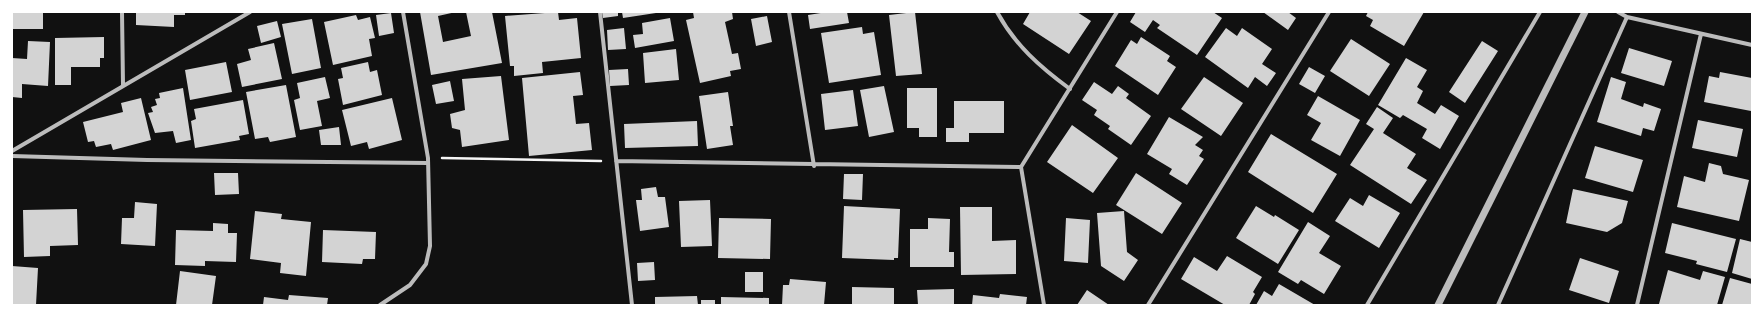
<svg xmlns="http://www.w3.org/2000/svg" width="1764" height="317" viewBox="0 0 1764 317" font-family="Arial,sans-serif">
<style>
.building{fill:#d3d3d3}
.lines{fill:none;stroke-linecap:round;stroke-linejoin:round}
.path{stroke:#f5f5f5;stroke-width:2.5}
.minor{stroke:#bcbcbc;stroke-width:4}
.tertiary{stroke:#bcbcbc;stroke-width:7}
</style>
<rect width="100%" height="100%" fill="#111"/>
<path class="building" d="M12 12H43V29H12Z
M136 12H185V15H174V27L136 25Z
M420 12H456L438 16 443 42 471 36 466 12H492L502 63 431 75Z
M558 12 559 20 577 18 581 58 542 62 543 73 514 76V66H510L505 16Z
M602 12H618V16L603 18Z
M622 12H656V13L623 18Z
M693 12H732L733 19 725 22 732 54 738 53 741 69 730 71 731 76 700 83 686 20 694 18Z
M827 12H847L849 23 810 29 808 15Z
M915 12 922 74 896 76 889 15Z
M1030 12H1077L1091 21 1069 54 1023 24Z
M1136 12H1213L1222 18 1197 55 1157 28 1160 25 1153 20 1145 32 1130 22Z
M1263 12H1288L1296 18 1288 30Z
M1368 12H1424L1404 46 1370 26 1373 20 1366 16Z
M391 13 394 33 379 36 376 15Z
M356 15 358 20 370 17 375 38 369 39 372 56 333 65 324 22Z
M767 16 772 42 756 46 751 19Z
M670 18 674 41 635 48 633 35 643 34 642 23Z
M312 19 321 68 292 74 282 24Z
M277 21 281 37 261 43 257 26Z
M862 27 863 34 874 32 881 75 829 83 821 33Z
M624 28 626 49 608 50 607 30Z
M1226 28 1237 36 1242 28 1272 49 1262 64 1276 73 1267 86 1255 77 1248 88 1205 57Z
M104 37V58H100V67H71V85H55V38Z
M1141 37 1170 56 1167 61 1176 67 1158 95 1115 66 1131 40 1137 44Z
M1351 39 1390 64 1369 96 1330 71Z
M28 41 50 42 48 86 22 84V98L12 97V58L27 59Z
M1482 41 1498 51 1465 103 1449 92Z
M274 43 282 79 242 87 237 64 251 60 248 49Z
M1629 48 1672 61 1664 86 1621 73Z
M676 49 679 80 645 83 643 53Z
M1406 58 1427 70 1417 87 1423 91 1417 103 1435 114 1441 105 1459 116 1440 149 1422 138 1427 129 1403 115 1400 118 1378 105Z
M226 62 232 92 190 100 185 70Z
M368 62 370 72 377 70 382 95 343 105 338 79 343 78 341 68Z
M1309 67 1325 76 1315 93 1299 84Z
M628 69 629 85 610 86 609 70Z
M580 72 583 95 573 96 576 124 589 123 592 150 529 156 522 78Z
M1720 72 1752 78 1751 111 1704 102 1709 76 1719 78Z
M501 76 509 140 462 147 460 130 452 128 450 114 465 110 462 79Z
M325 77 330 98 317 101 322 126 300 130 294 100 300 98 297 83Z
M1204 77 1243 103 1221 136 1181 109Z
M1611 77 1626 82 1621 99 1643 107 1644 103 1661 109 1654 131 1643 128 1641 136 1597 122Z
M450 81 454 101 436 104 432 85Z
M1094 82 1112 94 1118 86 1129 94 1126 98 1151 116 1131 145 1108 129 1110 126 1094 115 1097 110 1082 100Z
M286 85 296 137 270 142 268 137 255 139 246 92Z
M884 86 894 132 869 137 860 90Z
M183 88 191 140 176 143 173 131 155 133 148 113 153 112 151 107 157 105 155 99 160 98 159 93Z
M907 88H937V137H919V128H907Z
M853 90 858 126 825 130 821 94Z
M728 92 733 126H730L733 145 707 149 699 96Z
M1318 96 1360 120 1340 156 1311 140 1321 123 1307 115Z
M141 98 151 140 113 150 111 144 96 147 94 141 88 142 83 122 123 112 121 103Z
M392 98 402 140 369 149 367 142 351 146 342 110Z
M243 100 249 134 239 136 240 140 195 148 191 121 196 119 194 109Z
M954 101H1004V133H969V142H946V128H954Z
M1377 107 1393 118 1383 133 1416 154 1407 168 1427 180 1411 204 1350 165 1374 129 1366 124Z
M1169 117 1203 137 1195 145 1203 150 1199 156 1204 159 1187 185 1169 174 1172 169 1147 154Z
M1698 120 1743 129 1737 157 1692 148Z
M697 121 698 146 625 148 624 124Z
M1072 125 1118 158 1093 193 1047 162Z
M339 127 341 145H321L319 130Z
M1271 134 1337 174 1313 213 1248 172Z
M1595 146 1643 160 1633 192 1585 178Z
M1709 163 1721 166 1723 174 1749 180 1739 221 1677 207 1684 176 1705 182Z
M214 173H238L239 194 215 195Z
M1136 173 1182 203 1162 234 1116 205Z
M844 174H863L862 200 843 199Z
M656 187 658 197H665L669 227 640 231 636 200H642L641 189Z
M1573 189 1628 201 1622 223 1607 232 1566 223Z
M1369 195 1400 213 1379 248 1335 221 1350 198 1363 206Z
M710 200 712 246 681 247 679 201Z
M135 202 157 204 155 246 121 244 122 218H134Z
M844 206 900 209 898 258H894V260L842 258Z
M1256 206 1274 217 1275 215 1299 230 1278 264 1236 238Z
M960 207H992V241L1016 240V274L961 275Z
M77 209 78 245 50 246V256L24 257 23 210Z
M255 211 282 214 281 219 311 222 306 276 280 273 281 263 250 259Z
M1124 211 1127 252 1138 260 1124 281 1101 266 1097 213Z
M719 218 771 219 770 259 718 258Z
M928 218 950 219 949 252H954V267H910V229H928Z
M1066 218 1090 220 1088 263 1064 261Z
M1308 222 1330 236 1319 253 1341 266 1324 294 1301 280 1298 284 1278 272Z
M213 223 228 224V233H237L236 262 205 261V266L175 265 176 230 213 231Z
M1672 223 1736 239 1727 272 1696 264 1697 261 1665 253Z
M323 230 376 232 375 259H363L362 264 322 262Z
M1740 239 1752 242V279L1732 273Z
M1227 256 1262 277 1253 292 1255 294 1249 305H1225L1181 279 1194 257 1217 271Z
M1580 258 1619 271 1609 303 1569 290Z
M654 262 655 280 638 281 637 263Z
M12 266 38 268 36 305H12Z
M1668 270 1700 280 1703 271 1725 277 1717 305 1659 304Z
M180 271 216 276 212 305H176Z
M745 272H763V292H745Z
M1730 278 1752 284V305H1722Z
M790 279 826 282 824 305H782L783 285H789Z
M1279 284 1315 305H1256L1264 291 1272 296Z
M852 287 894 288V305H852Z
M954 289V304L918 305 917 290Z
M1087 290 1109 305H1077Z
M1000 294 1027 297 1026 305H972L973 295 999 298Z
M289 295 328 298 327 305H263L264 297 288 300Z
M697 296 698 305H655V297Z
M721 297 769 298V305H721Z
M701 300H715V305H701Z"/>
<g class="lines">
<path class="path" d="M442 158 601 161"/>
<path class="minor" d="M122 12 123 85
M600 12 632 305
M789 12 814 166
M997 12C1015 45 1040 67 1070 89
M1618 12 1627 17 1752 45
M12 151 250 12
M12 156 147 160 428 163
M616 161 1021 167
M380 305 410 285 426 264 430 246 428 158 403 12
M1044 305 1021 167 1117 12
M1148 305 1329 12
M1367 305 1540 12
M1498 305 1627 17
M1637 305 1701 34"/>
<path class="tertiary" d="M1438 305 1585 12"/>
</g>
<rect width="1764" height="317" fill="none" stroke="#ffffff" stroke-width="26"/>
</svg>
